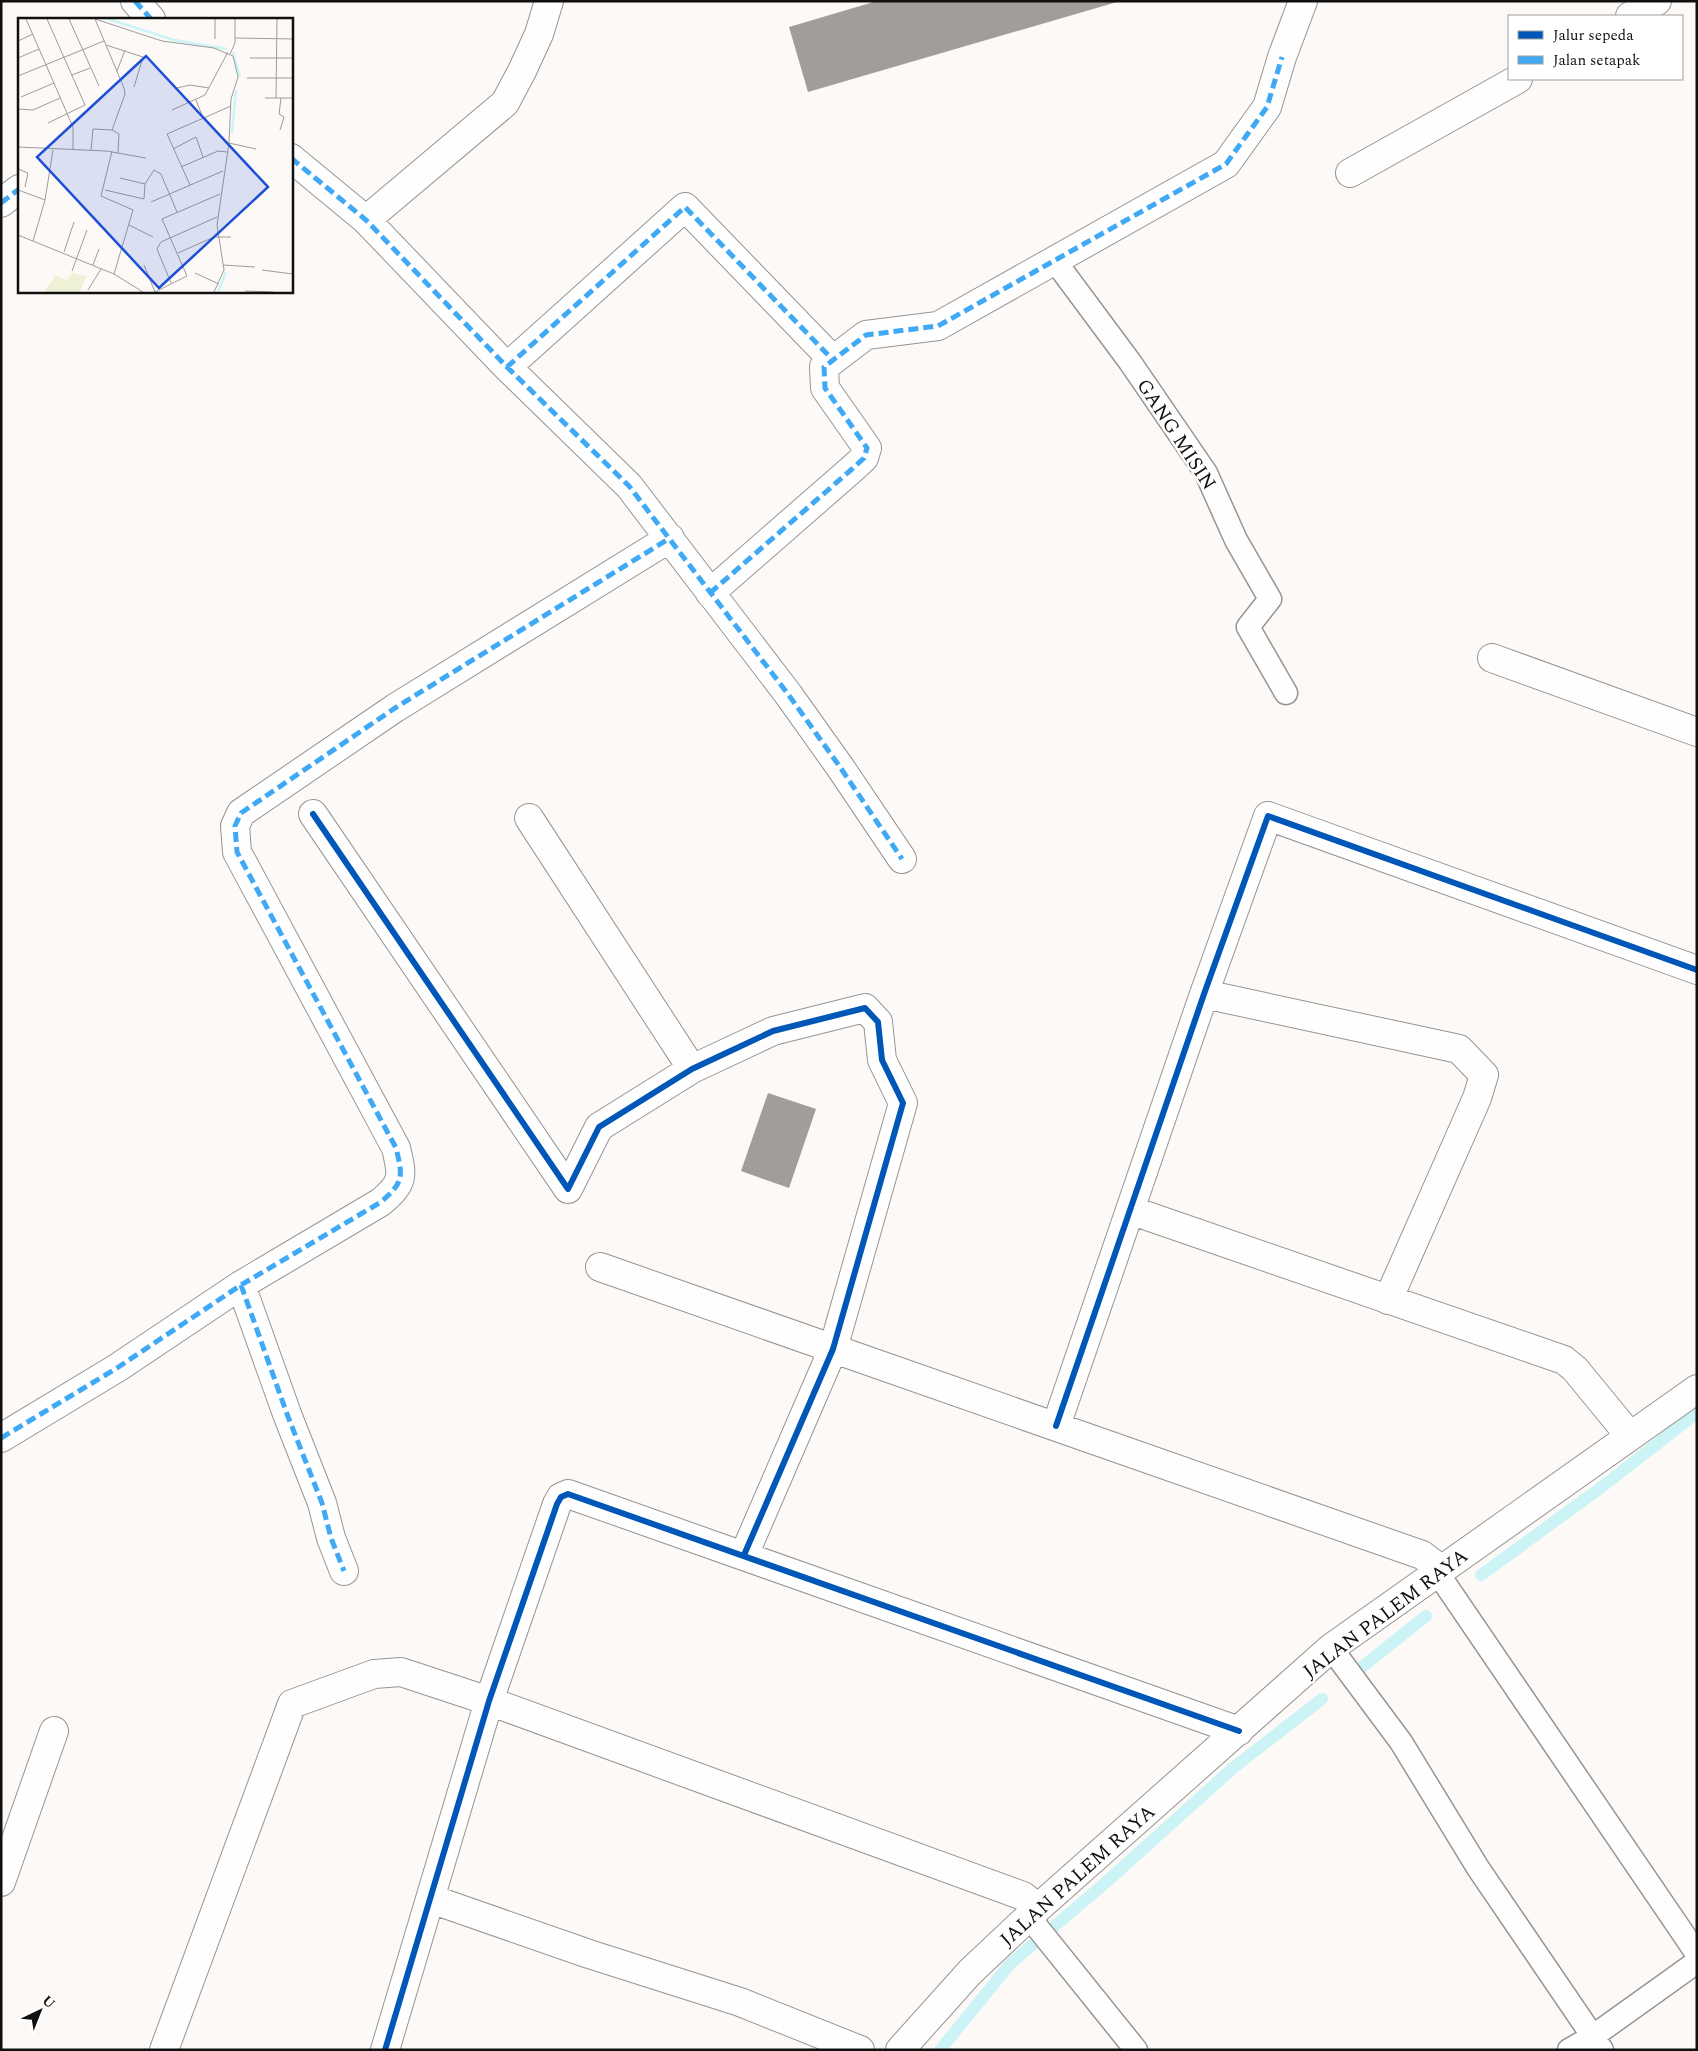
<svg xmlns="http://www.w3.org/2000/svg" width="1698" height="2051" viewBox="0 0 1698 2051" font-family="Spectral,serif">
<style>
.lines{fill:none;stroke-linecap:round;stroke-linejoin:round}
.stream{stroke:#ccf4f7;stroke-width:12}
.building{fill:#a09d9b}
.lane-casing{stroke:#969594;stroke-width:25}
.street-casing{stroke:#969594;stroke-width:30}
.lane{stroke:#fffefe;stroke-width:22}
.street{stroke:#fffefe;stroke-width:28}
.quiet{stroke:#3fa9f5;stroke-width:5;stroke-dasharray:10 5;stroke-linecap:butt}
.cycleway-casing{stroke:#fff;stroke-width:9}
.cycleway{stroke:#0057b8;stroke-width:6}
.labels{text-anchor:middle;stroke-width:5;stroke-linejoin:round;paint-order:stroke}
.street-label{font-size:20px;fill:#101010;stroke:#fff}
.inset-river{fill:none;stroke:#ccf4f7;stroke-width:2.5}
.inset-road{fill:none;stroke:#9e9c9a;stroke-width:1}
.view{fill:#1d4ed8;fill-opacity:0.15;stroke:#1d4ed8;stroke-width:2.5}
.inset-edge{fill:none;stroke:#101010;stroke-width:2.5}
</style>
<rect width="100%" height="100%" fill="#fcf9f6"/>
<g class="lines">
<path class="stream" d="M1481 1575 1599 1489 1697 1413
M1362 1667 1426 1616
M940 2050 1010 1964 1104 1884 1233 1768 1322 1699"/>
</g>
<path class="building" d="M877 1H1117V2L808 92 789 27Z
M768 1093 816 1109 789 1188 741 1171Z"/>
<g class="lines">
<defs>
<path id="lane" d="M1055 261 1130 362 1206 473 1236 540 1270 599 1248 627 1286 693
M1437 1572 1695 1951 1697 1958 1694 1964 1592 2037 1569 2050
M1331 1648 1401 1742 1478 1868 1602 2050
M1029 1917 1136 2050"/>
<path id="street" d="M135 1 151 19
M1630 16 1657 1
M291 158 366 220 507 367 629 486 788 694 840 767 902 859
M1350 173 1518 79
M1 203 19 189
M366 220 505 103 522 71 539 34 549 1
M507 367 685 207 832 359
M710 593 852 469 864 458 867 448 825 388 824 367 866 335 938 326 1226 164 1267 107 1282 57 1303 1
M1492 658 1697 732
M313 814 568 1189 599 1127 692 1069 773 1031 865 1008 878 1022 882 1060 903 1103 833 1349 744 1555
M529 818 692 1069
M1204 994 1459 1049 1484 1075 1477 1098 1388 1300
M1130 1210 1564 1360 1575 1369 1630 1436
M600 1267 1422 1555 1442 1570
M241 1285 287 1414 322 1503 331 1538 344 1571
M1056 1426 1204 994 1268 816 1697 970
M1 1438 117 1368 241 1285 381 1202C404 1182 403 1177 396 1148L237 852 235 826 241 813 395 708 670 538
M1 1882 54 1731
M431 1899 589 1954 740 2002 860 2050
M164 2050 292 1704 374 1674 401 1672 489 1701 1023 1896 1038 1908
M385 2050 489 1701 557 1504 561 1497 568 1494 1239 1731
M900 2050 970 1972 1038 1908 1331 1648 1697 1389"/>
</defs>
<use href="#lane" class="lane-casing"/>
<use href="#street" class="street-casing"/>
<use href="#lane" class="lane"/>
<use href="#street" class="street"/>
<path class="quiet" d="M135 1 151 19
M291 158 366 220 507 367 629 486 788 694 840 767 902 859
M1 203 19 189
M507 367 685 207 832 359
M710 593 852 469 864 458 867 448 825 388 824 367 866 335 938 326 1226 164 1267 107 1282 57
M241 1285 287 1414 322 1503 331 1538 344 1571
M1 1438 117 1368 241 1285 381 1202C404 1182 403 1177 396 1148L237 852 235 826 241 813 395 708 670 538"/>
<defs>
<path id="cycleway" d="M313 814 568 1189 599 1127 692 1069 773 1031 865 1008 878 1022 882 1060 903 1103 833 1349 744 1555
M1056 1426 1204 994 1268 816 1697 970
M385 2050 489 1701 557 1504 561 1497 568 1494 1239 1731"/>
</defs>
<use href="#cycleway" class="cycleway-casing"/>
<use href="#cycleway" class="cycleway"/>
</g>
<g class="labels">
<g class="street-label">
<text transform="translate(1177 434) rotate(57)" y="7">GANG MISIN</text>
<text transform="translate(1385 1613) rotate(-37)" y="7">JALAN PALEM RAYA</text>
<text transform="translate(1077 1875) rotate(-42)" y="7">JALAN PALEM RAYA</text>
</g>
</g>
<g transform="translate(18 18)">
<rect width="275" height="275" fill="#fcf9f6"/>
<path d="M54 255 68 258 62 274H26L38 257 49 263Z" fill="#eef1d6"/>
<path class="inset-river" d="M90 1 156 22 209 31M215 34 222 59M214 115 218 72M200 274 208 254"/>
<path class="inset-road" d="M8 1 55 109V131M29 1 67 87 30 105M51 1 81 68M77 1 144 23 196 30 215 38 220 59 213 81 211 125 199 207 206 252 196 274M77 1 106 70 107 76 94 112 101 116 100 135M217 20 275 21M197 21V1M0 23 15 16M88 27 125 39 116 69M212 36 217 25V1M0 40 21 31M232 40H275M99 53 107 32M54 57 72 50M0 58 86 23M229 60H275M159 70 172 67 191 70M3 79 36 65M247 80H275M258 80 259 1M178 82 185 100M0 91 15 92 42 80M154 92 187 77 210 34M262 112 266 99 261 96 263 80M211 125 238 131M0 129 88 133 128 140M155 131 178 119 185 139M73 132 75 111 94 112M94 133 83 178 115 192 96 256M163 149 200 133 209 134M0 151 10 155 7 169M102 160 127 166M172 167 149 116 213 88M0 172 27 182M87 172 126 181 127 166 136 152 143 156 159 194M133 184 205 153M111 207 135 219M0 217 96 256 125 274M15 223 27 182 35 132M46 234 56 204M160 235 196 219H213M75 247 81 231M126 247 137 274 169 258 144 201 202 176M205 247 237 249M244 252 275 256M54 253 69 212M177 255 201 266M153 265 139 231 143 224 199 199M70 272 83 251M227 273 255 274"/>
<path class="view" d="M128 38 250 169 141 270 19 139Z"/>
<rect width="275" height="275" class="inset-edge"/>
</g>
<rect width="1698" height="2051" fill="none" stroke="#101010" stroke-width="5"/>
<rect x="1508" y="15" width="175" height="65" fill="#ffffff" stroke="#9f9f9f"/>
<rect x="1518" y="31" width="25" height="8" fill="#0057b8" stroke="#9f9f9f"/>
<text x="1553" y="40" font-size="15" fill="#101010">Jalur sepeda</text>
<rect x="1518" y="56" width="25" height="8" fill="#3fa9f5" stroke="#9f9f9f"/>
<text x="1553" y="65" font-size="15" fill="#101010">Jalan setapak</text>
<g transform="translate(40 2011) rotate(43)" stroke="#ffffff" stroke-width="4" paint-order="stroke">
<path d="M0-4L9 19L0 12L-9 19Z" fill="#101010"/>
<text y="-8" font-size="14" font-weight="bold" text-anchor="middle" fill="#101010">U</text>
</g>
</svg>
